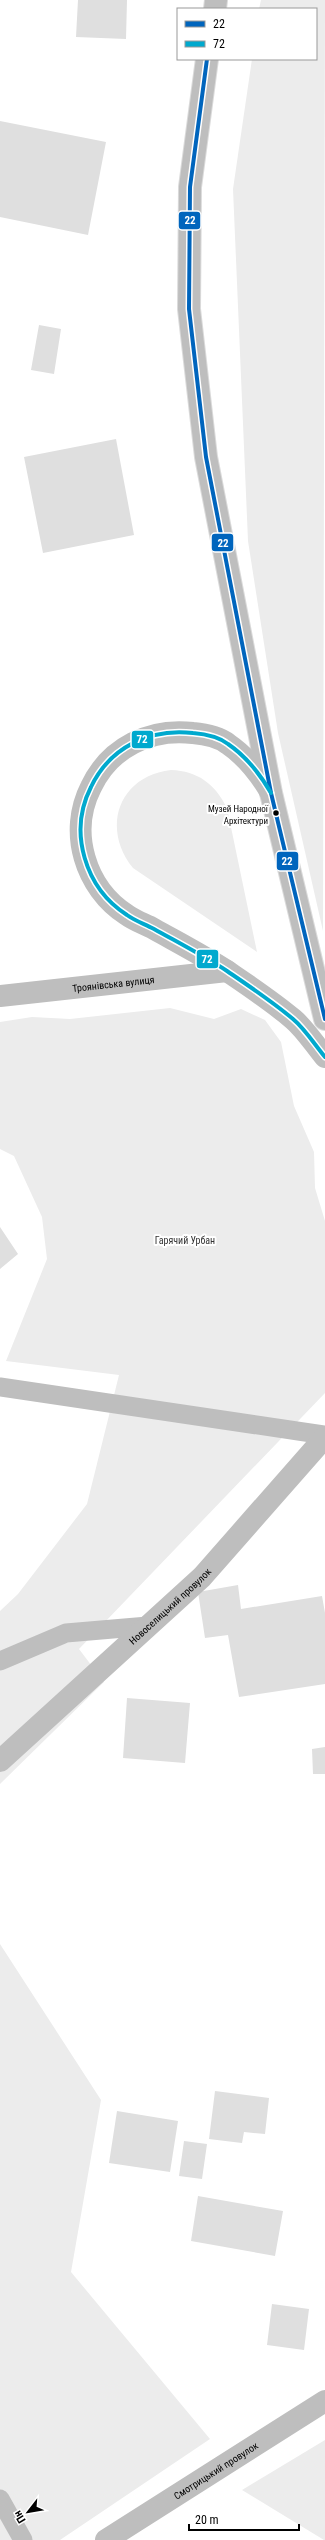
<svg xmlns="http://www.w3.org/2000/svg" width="325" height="2540" viewBox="0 0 325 2540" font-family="'Roboto Condensed',sans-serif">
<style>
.green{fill:#ececec}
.building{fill:#dfdfdf}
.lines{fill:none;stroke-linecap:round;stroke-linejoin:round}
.primary-casing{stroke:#dbdbdb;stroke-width:24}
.lane{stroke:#bebebe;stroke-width:19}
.street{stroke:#bebebe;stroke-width:22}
.primary{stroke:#bebebe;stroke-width:22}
.bus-1-casing{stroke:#fff;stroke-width:7}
.bus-2-casing{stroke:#fff;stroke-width:7}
.bus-1{stroke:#0065bd;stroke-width:4}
.bus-2{stroke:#00a9ce;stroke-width:4}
.bus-dot{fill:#000;stroke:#fff;stroke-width:1.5}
.labels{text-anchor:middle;stroke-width:4;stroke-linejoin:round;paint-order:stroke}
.bus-label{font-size:9px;fill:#000;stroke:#fff;text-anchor:end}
.street-label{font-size:10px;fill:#000;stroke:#fff}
.park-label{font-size:10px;fill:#333;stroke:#fff}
.line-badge{stroke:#fff;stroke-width:1.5}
.badge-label{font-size:11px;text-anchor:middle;font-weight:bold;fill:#fff}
</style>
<rect width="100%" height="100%" fill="#fff"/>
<path class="green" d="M261 0H325L323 931 278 733 248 541 233 189 252 59H316V9H259Z
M171 770C198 771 215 784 227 808L257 952 133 868C101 829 118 776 171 770Z
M170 1008 214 1019 241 1009 265 1020 281 1042 294 1106 314 1152 315 1188 325 1221V1393L79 1649 104 1682 0 1784V1611L18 1594 87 1504 119 1375 6 1361 47 1259 42 1217 14 1156 0 1149V1022L32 1017 70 1019Z
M0 1944 101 2100 71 2272 210 2439 60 2540H0Z
M325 2440V2540H324L242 2490Z"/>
<path class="building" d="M78 0H127L126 39 76 37Z
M0 121 106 142 88 235 0 217Z
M39 325 61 329 54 374 31 370Z
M116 439 134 535 43 553 24 457Z
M0 1227 18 1254 0 1269Z
M238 1585 241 1609 322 1596 325 1613V1684L239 1697 228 1635 205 1638 198 1592Z
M127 1698 190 1703 185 1763 123 1758Z
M325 1747V1774H313L312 1749Z
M215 2091 269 2098 265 2134 244 2132 242 2143 209 2139Z
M117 2111 178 2121 170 2172 109 2163Z
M184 2141 207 2144 202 2179 179 2176Z
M198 2196 283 2211 275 2256 191 2241Z
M272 2304 309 2309 304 2350 267 2345Z"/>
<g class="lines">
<defs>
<path id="primary" d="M215 9 216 0
M207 59 190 187 189 309 206 457 271 793 325 1019"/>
</defs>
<use href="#primary" class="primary-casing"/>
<path class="lane" d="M0 1387 325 1435
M0 1661 66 1633 148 1626
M0 2499 23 2540"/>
<g class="street">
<path d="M271 793C260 774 247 757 228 744 219 737 205 734 193 733 150 728 110 747 91 787 68 832 85 888 127 915 135 921 145 924 154 929 179 943 204 956 227 971 249 986 273 1002 293 1019 305 1029 315 1045 325 1057"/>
<path id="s1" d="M0 996 227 971"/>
<path id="s2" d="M0 1761 202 1577 325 1437"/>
<path id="s3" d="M106 2540 325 2401"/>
</g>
<use href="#primary" class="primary"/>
<defs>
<path id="bus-1" d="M207 59 190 187 189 309 206 457 271 793 325 1019"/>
<path id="bus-2" d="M271 793C260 774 247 757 228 744 219 737 205 734 193 733 150 728 110 747 91 787 68 832 85 888 127 915 135 921 145 924 154 929 179 943 204 956 227 971 249 986 273 1002 293 1019 305 1029 315 1045 325 1057"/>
</defs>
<use href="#bus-1" class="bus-1-casing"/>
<use href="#bus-2" class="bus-2-casing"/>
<use href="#bus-1" class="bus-1"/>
<use href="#bus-2" class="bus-2"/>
</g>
<circle class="bus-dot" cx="276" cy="813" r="3.5"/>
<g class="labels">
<g class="bus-label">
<text x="268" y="812">Музей Народної<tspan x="268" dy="12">Архітектури</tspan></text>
</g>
<g class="street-label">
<text dy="4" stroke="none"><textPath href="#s1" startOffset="114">Троянівська вулиця</textPath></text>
<text dy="4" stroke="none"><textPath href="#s2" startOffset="230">Новоселицький провулок</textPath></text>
<text dy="4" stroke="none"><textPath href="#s3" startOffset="130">Смотрицький провулок</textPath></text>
</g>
<g class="park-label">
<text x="185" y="1244">Гарячий Урбан</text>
</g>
</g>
<g class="line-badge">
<rect x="178" y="211" width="23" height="19" rx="4" fill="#0065bd"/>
<rect x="211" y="533" width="23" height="19" rx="4" fill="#0065bd"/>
<rect x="131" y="730" width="23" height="19" rx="4" fill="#00a9ce"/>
<rect x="276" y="851" width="23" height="20" rx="4" fill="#0065bd"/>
<rect x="196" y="949" width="23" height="20" rx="4" fill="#00a9ce"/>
</g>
<g class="badge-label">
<text x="190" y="224">22</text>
<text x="223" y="547">22</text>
<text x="142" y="743">72</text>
<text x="287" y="865">22</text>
<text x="207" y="963">72</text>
</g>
<rect x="177" y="8" width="140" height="52" fill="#ffffff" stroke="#999999"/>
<rect x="185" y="21" width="20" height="6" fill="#0065bd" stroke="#999999"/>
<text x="213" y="28" font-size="12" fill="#000000">22</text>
<rect x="185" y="41" width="20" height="6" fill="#00a9ce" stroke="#999999"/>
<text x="213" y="48" font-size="12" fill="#000000">72</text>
<g transform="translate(28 2512) rotate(239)" stroke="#ffffff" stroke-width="3" paint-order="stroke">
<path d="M0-3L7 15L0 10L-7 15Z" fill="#000000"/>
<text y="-6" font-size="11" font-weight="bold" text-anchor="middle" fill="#000000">Пн</text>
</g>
<path d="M189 2524v6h110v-6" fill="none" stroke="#000000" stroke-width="2"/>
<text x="195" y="2524" font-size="12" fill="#000000" stroke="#ffffff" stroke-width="3" paint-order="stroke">20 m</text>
</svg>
